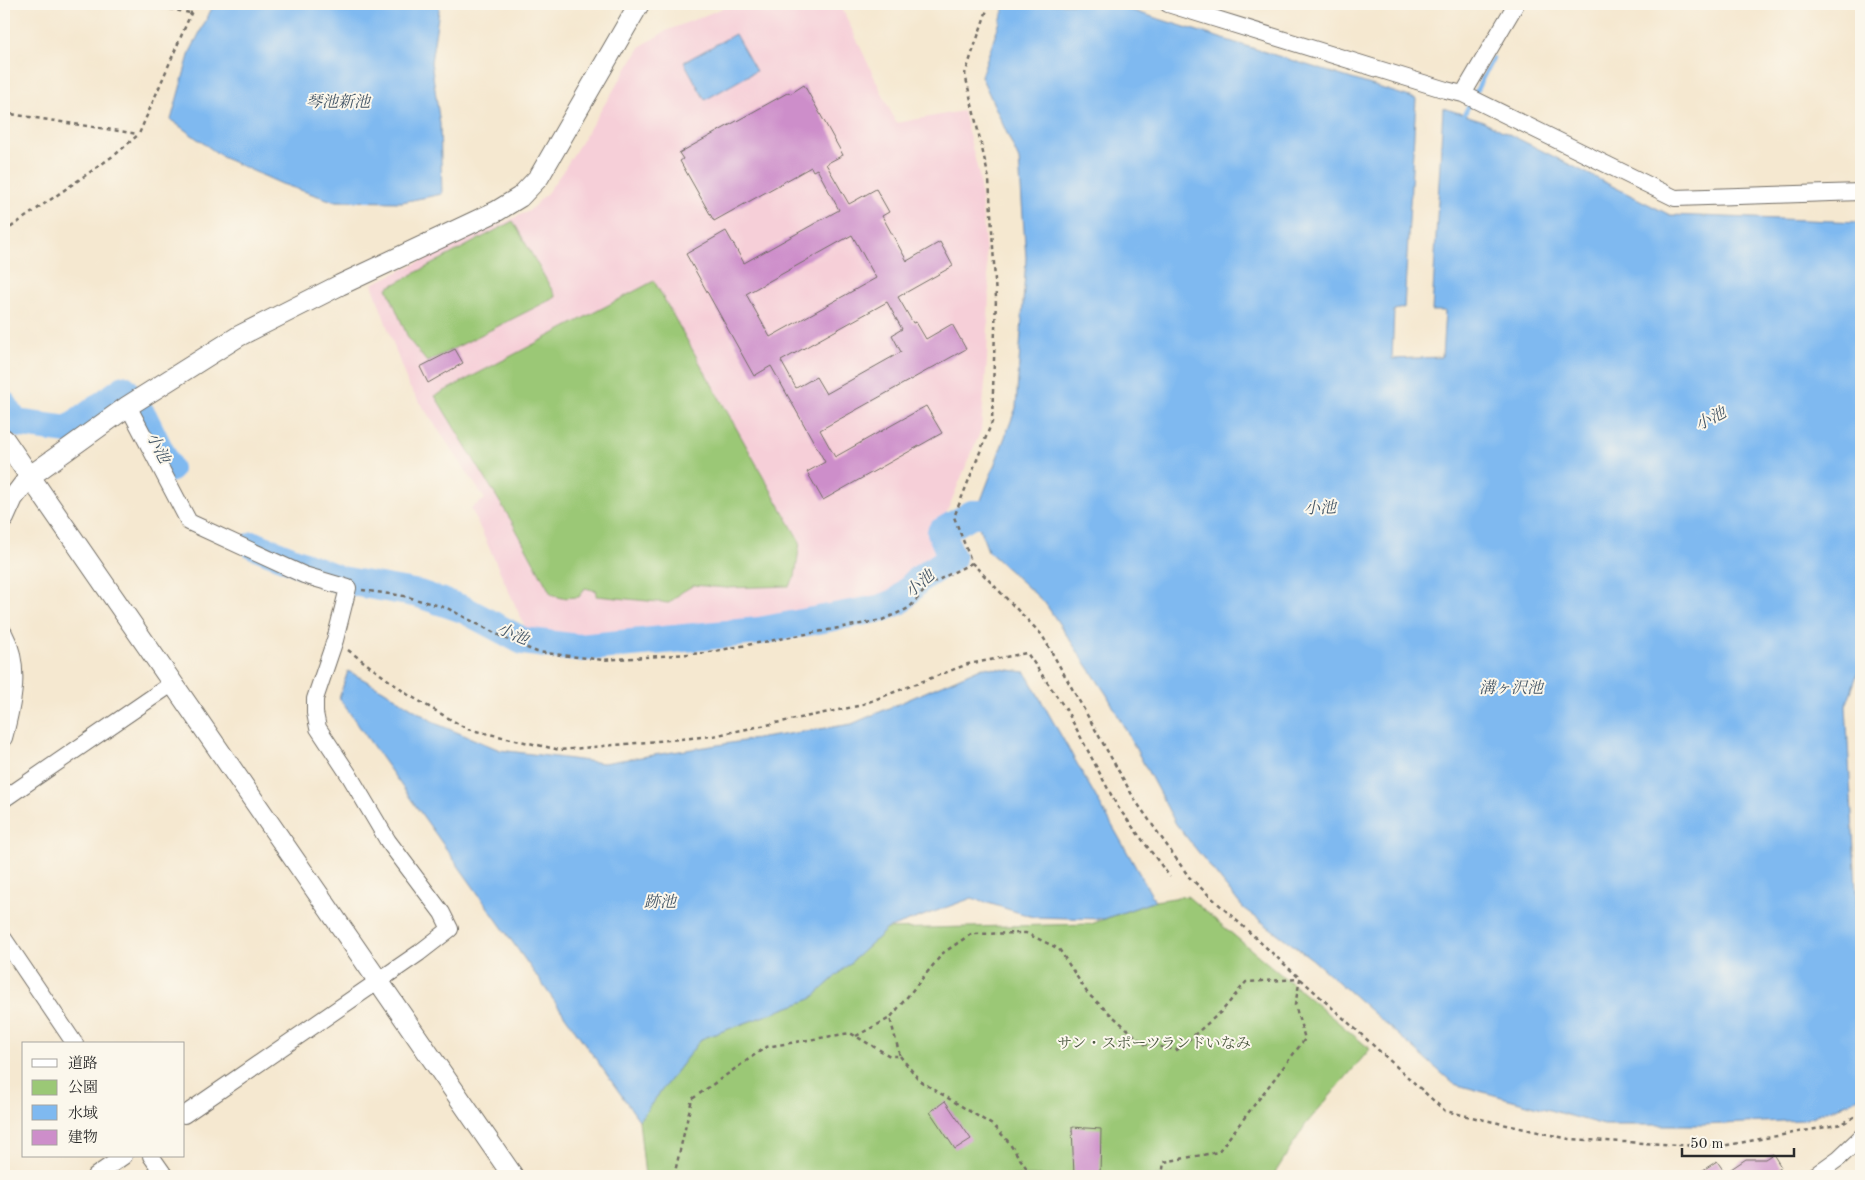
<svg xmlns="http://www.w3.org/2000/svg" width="1865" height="1180" viewBox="0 0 1865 1180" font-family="'Old Standard TT','Noto Serif JP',serif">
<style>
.built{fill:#f6cfd8}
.green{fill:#9bc876;stroke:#637a50}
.water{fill:#7fb9f0;stroke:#55728e}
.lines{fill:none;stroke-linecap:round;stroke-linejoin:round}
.stream{stroke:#7fb9f0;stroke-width:4.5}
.river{stroke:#7fb9f0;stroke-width:28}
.building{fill:#cd8eca;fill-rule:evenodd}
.minor-casing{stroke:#726d65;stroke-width:18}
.tertiary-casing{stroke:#726d65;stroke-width:22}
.path{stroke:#726d65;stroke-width:2.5;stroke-dasharray:4 4;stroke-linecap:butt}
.minor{stroke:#fff;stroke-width:16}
.tertiary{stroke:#fff;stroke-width:20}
.labels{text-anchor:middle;stroke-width:4;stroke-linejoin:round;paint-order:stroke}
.park-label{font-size:15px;fill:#4d5a42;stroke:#fbf7ec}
.water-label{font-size:16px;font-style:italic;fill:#445666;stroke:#fbf7ec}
</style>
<rect width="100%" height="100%" fill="#fbf7ec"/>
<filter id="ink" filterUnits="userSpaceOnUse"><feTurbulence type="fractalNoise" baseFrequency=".02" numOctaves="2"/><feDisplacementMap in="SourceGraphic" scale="10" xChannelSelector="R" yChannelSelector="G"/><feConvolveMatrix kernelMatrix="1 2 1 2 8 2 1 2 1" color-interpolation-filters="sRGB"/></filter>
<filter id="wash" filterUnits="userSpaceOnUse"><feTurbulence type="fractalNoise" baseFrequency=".0096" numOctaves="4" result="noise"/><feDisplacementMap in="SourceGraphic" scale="20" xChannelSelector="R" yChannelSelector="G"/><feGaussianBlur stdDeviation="1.12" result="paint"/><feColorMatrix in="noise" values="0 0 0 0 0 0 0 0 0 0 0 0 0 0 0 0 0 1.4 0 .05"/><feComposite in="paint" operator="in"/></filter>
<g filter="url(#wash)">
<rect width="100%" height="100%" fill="#f5e8d0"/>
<path class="built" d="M733 4H840L896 123 963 111 979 175 989 288 987 360 981 430 943 521 929 525 938 555 883 600 747 627 599 639 526 629 471 508 485 499 408 385 372 284 529 211 547 193 563 171 641 46 666 31Z"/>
<path class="green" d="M513 221 556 297 427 362 409 340 387 288Z
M654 281 800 542 795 577 789 586 726 588 694 585 682 592 669 603 596 596 597 591 585 588 579 597 561 598 551 594 512 522 435 396Z
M1187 896 1370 1049 1306 1124 1273 1176H645L639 1120 701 1039 811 999 887 929 1091 924 1155 901Z"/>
<path class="water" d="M214 4H440L431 62 440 124 442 194 402 202 333 201 282 184 224 158 171 120 190 52Z
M1006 4H1111L1416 99 1404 308 1394 310 1392 359 1442 357 1445 311H1432L1443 108 1481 120 1670 215 1861 222V664L1846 706 1858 924 1861 926V1096L1850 1102 1803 1120 1703 1125H1604L1454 1084 1312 959 1243 908 1176 824 1107 695 1045 603 988 551 975 516 1016 408 1026 258 1019 160 981 76Z
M735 34 756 71 705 100 684 62Z
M983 667 1025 672 1155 901 1104 919 1033 917 972 898 887 929 811 999 701 1039 639 1120 339 698 348 671 383 690 437 724 500 750 603 763 852 724Z"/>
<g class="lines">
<path class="stream" d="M1464 118V115L1493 58"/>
<path class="river" d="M4 405 15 423 68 430 124 389 143 416 169 469
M254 545 341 580 419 594 463 609 523 641 578 648 759 631 882 608 899 601 918 580 952 558 941 532 972 514H996L1011 522"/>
</g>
<g id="blocks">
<path class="building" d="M804 85 843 155 826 164 849 204 876 189 889 212 882 216 907 261 940 242 953 266 898 297 913 323 916 322 926 339 952 324 966 349 820 430 835 457 926 406 942 433 823 500 807 472 825 462 771 366 754 376 686 254 726 231 744 263 839 210 817 169 813 171 811 167 714 221 680 161 683 159 679 153 789 92 790 94ZM852 235 876 278 770 337 746 294ZM887 302 902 329 892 335 901 352 826 394 816 377 796 388 781 361Z
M455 349 463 363 428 383 420 367Z
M945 1101 971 1139 955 1149 930 1112Z
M1072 1127 1101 1129 1100 1176H1074Z
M1773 1154 1781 1167 1768 1176H1694L1717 1161 1725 1173 1746 1159H1765Z"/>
</g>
</g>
<g filter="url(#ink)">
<use href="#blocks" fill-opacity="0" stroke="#726d65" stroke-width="1"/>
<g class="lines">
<defs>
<path id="minor" d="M1168 4 1446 90 1463 94 1675 198 1861 192
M1463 94 1516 4
M128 406 189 522 304 575 348 588 335 640 315 699V713L318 728 349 775 388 841 442 913 450 929 419 953 184 1115
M4 633C22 666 13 704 4 738
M4 799 173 683
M4 939 75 1044
M151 1156 165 1176
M95 1176 124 1156
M1814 1176 1839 1158 1861 1137"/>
<path id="tertiary" d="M4 439 513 1176
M4 518 13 498 29 477 128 406 239 336 340 285 497 211 520 197 539 177 639 4"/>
</defs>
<use href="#minor" class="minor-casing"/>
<use href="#tertiary" class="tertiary-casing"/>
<path class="path" d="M146 4 190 13
M989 4 965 74 989 179 996 298 992 422 954 517 972 563 1042 635 1135 800 1189 877 1445 1111 1569 1139 1717 1147 1842 1124 1861 1113
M4 113 138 134
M4 232 116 154 139 134 195 4
M362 590 404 596 447 608 510 641 537 652 603 660 704 653 882 620 909 608 930 584 972 563
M348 650 407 694 467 729 560 750 713 736 858 706 968 664 1027 653 1067 711 1117 806 1170 877
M856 1036 890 1018
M900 1056 920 1081 994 1126 1007 1140 1032 1176
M1072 1175 1073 1176
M674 1176 692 1099 766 1047 850 1033 890 1056H900L890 1018 943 953 971 934 1026 933 1059 949 1088 994 1144 1044 1177 1050 1222 1011 1246 982 1300 979 1295 1005 1305 1039 1218 1152 1164 1162 1162 1176"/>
<use href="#minor" class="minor"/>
<use href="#tertiary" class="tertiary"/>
</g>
</g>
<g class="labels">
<g class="park-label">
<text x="1154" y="1048">サン・スポーツランドいなみ</text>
</g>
<g class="water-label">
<text x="338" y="107">琴池新池</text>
<text transform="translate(1710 418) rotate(-27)" y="6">小池</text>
<text transform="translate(159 447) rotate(63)" y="6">小池</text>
<text transform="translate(1320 507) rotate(-2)" y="6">小池</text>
<text transform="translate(919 583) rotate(-41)" y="6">小池</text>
<text transform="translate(513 633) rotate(23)" y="6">小池</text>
<text x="1511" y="693">溝ヶ沢池</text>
<text x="660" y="907">跡池</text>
</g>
</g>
<rect width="1865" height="1180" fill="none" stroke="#fbf7ec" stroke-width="20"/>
<rect x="22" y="1042" width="162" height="115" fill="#fbf7ec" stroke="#a8a59f"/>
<rect x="32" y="1059" width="25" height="8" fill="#ffffff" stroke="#a8a59f"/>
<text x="68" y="1068" font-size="15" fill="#2b2b2b">道路</text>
<rect x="32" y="1080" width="25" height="15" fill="#9bc876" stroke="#a8a59f"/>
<text x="68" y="1092" font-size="15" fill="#2b2b2b">公園</text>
<rect x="32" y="1105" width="25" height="15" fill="#7fb9f0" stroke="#a8a59f"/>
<text x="68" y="1118" font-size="15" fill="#2b2b2b">水域</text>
<rect x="32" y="1130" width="25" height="15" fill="#cd8eca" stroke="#a8a59f"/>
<text x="68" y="1142" font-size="15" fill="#2b2b2b">建物</text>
<path d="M1682 1148v8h112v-8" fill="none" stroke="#2b2b2b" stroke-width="2.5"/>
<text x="1690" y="1148" font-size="15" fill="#2b2b2b" stroke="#fbf7ec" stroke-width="4" paint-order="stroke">50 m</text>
</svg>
